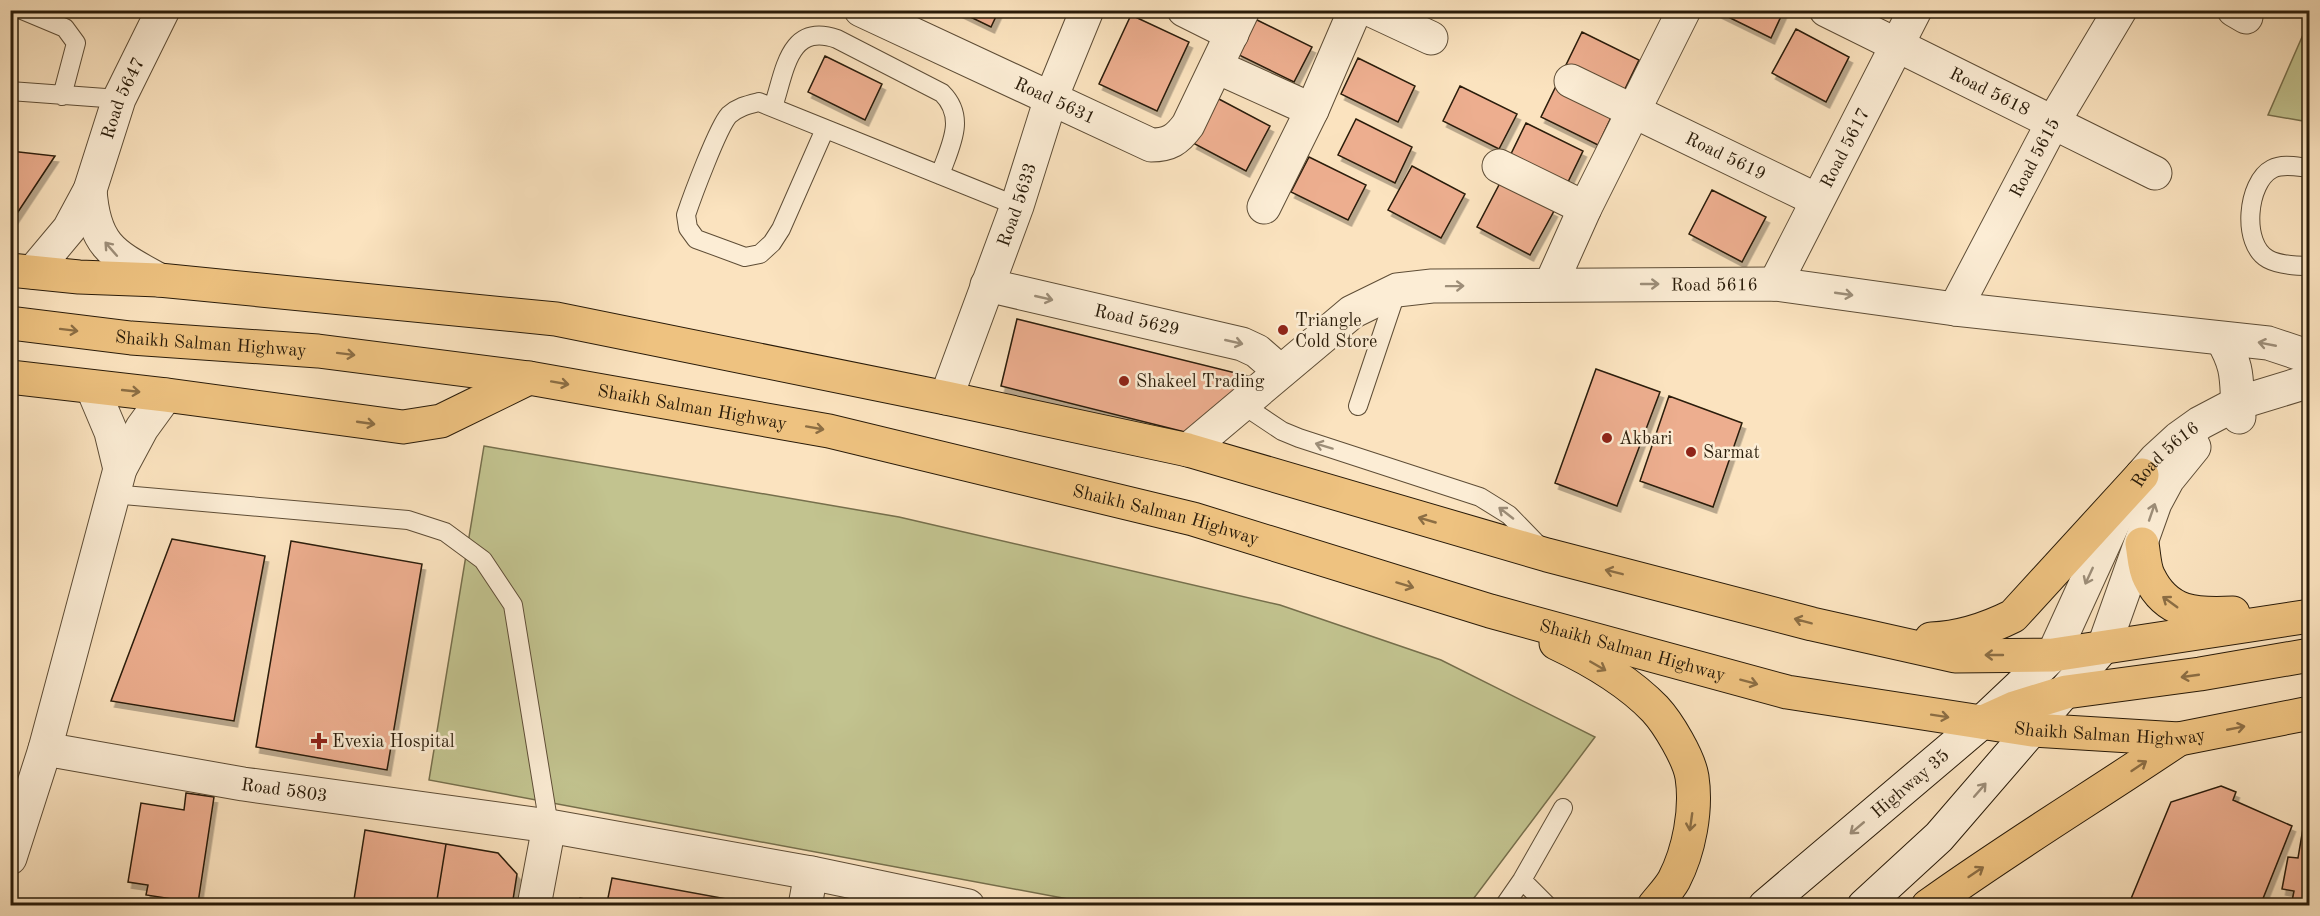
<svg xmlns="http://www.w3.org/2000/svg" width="2320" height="916" viewBox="0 0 2320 916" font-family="'Old Standard TT',serif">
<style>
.green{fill:#c2c38f;stroke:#766f4c;stroke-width:1.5}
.building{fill:#edae8f;stroke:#291b09;stroke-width:1.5;filter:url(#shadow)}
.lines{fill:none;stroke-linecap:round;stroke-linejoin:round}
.service-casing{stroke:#5e4d36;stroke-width:20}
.minor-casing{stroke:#5e4d36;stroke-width:35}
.secondary-casing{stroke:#291b09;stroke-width:35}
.primary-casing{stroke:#291b09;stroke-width:35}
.service{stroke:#fcedd5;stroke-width:18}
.minor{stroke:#fcedd5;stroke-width:33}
.secondary{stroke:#fcedd5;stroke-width:33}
.primary{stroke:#eec280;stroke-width:33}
.oneway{stroke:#9d8e79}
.oneway2{stroke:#8c6e44}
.poi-dot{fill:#8f2418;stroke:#fcedd5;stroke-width:2}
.labels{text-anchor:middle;stroke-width:5;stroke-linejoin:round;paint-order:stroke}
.street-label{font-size:18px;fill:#291b09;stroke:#fcedd5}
.poi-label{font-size:18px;fill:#291b09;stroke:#fcedd5;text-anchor:start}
</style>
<defs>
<filter id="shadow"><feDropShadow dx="3.5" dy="6" stdDeviation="0" flood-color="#0004"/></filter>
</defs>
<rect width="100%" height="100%" fill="#fbe3bf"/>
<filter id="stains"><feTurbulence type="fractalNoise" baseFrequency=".00333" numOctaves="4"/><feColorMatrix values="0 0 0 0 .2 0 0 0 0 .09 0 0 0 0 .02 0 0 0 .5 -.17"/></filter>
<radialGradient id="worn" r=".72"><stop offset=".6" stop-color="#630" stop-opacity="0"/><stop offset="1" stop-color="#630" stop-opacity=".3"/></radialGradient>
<path class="green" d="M2309 21V122L2268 115Z
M484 446 899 517 1280 605 1441 660 1595 737 1468 906 1100 905 429 780Z"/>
<path class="building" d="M956 10H999L991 27Z
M1714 10H1784L1771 38Z
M1131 15 1189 42 1157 111 1099 84Z
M1255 19 1312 47 1294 82 1237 54Z
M1796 29 1849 57 1826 102 1772 73Z
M1582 32 1639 60 1622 95 1565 67Z
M825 56 882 84 865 120 808 92Z
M1358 58 1415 86 1398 122 1341 94Z
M1558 82 1615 109 1598 145 1541 117Z
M1460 86 1517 114 1499 149 1443 121Z
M1217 98 1270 126 1246 171 1193 143Z
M1356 119 1412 147 1395 183 1338 155Z
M1526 123 1583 151 1566 186 1509 158Z
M10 151 55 156 10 224Z
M1309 157 1366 185 1348 220 1291 192Z
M1412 166 1465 194 1441 238 1388 210Z
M1500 183 1554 211 1530 255 1477 227Z
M1712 190 1766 217 1742 262 1689 234Z
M1017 319 1248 376 1243 398 1193 434 1001 386Z
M1596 369 1660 392 1617 506 1555 483Z
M1669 396 1742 423 1713 507 1640 481Z
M172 539 265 556 234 721 111 701Z
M291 541 422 564 387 770 256 747Z
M2221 786 2236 792 2233 800 2292 826 2260 906H2128L2171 802Z
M186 793 214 797 198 903 146 895 148 885 128 882 141 803 184 810Z
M2308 799 2310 906H2291L2294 891 2282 889 2288 857 2298 858Z
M365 830 446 844 436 906H353Z
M446 844 498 853 517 874 512 906H436Z
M612 878 738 901 737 906H578L580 898 607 903Z"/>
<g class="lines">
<defs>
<path id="service" d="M22 10 65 28 76 43 62 96
M10 91 119 99
M773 107C785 72 788 22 837 39L942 93C967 118 950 146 940 175
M825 129 781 229 772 243 760 254 745 257 696 239 688 228 686 215C692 197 718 127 729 115 738 107 747 105 759 102L1017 206
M2310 168C2298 167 2283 163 2272 169 2247 182 2241 244 2268 259 2279 265 2297 266 2310 266
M1240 403 1282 431 1299 438 1480 497 1509 515 1542 549
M1358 406 1397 290
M112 494 408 520 445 532 483 560 513 605 549 826
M1522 880 1548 906
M1504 906 1522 880 1563 808"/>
<g id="minor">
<path id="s1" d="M861 10 1151 145C1169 145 1177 140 1188 125L1243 10"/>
<path d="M1184 10 1232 34"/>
<path d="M1371 10 1431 38"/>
<path id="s2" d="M1826 10 2155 173"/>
<path d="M2234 10 2246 17"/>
<path d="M1217 67 1312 110"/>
<path id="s3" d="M1571 81 1817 200"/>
<path d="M1499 166 1585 208"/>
<path d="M90 190C94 247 114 255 159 280"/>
<path d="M1264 207 1312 110 1355 10"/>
<path id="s4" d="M33 272 69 229 90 190 119 99 163 10"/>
<path d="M1551 284 1585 208 1684 10"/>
<path id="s5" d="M1775 284 1915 10"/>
<path id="s6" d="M987 285 1242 344 1257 351 1280 371"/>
<path id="s7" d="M1955 309 2052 124 2120 10"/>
<path d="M2222 339C2241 371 2235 383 2239 417"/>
<path d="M92 387 111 432 120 469"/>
<path id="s8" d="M166 395 142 428 120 469 45 749 243 784 549 826 811 873 968 906"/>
<path id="s9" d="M946 398 1017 206 1051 98 1087 10"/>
<path id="s10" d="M1188 450 1352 312 1397 290 1432 286 1775 284 1955 309 2268 343 2310 357"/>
<path d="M2104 646 2155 503 2168 479 2194 447"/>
<path id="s11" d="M2053 655 2117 515 2142 475 2155 460 2179 438 2200 423 2238 403 2310 381"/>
<path d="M10 858 45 749"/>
<path d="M534 906 549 826"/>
<path d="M805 906 811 873"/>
</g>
<g id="secondary">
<path id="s12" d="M1765 906 1981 723 2053 655"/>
<path d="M1864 906 1939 837 2104 646"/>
</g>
<g id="primary">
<path d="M10 270 79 277 159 280 556 319 946 398 1188 450 1547 555 1812 624 1955 656 2053 655 2310 616"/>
<path id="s13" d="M10 323 131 338 318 351 529 378 829 431 1193 519 1490 611 1787 692 2032 730 2179 739 2310 713"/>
<path d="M10 377 166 395 403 427 441 421 529 378"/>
<path d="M2142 544C2144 554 2144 568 2149 577 2167 614 2196 615 2233 613"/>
<path d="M1931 639C1961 638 1987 629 2013 616L2142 475"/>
<path d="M1556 643C1592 660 1627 680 1655 709 1668 723 1689 758 1692 777 1697 810 1689 851 1674 880 1669 889 1661 897 1654 906"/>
<path d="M1983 722 2014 708 2066 692 2200 674 2310 655"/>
<path d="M1928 906C2010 847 2096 795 2179 739"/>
</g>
</defs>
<use href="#service" class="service-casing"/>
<use href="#minor" class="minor-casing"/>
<use href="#secondary" class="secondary-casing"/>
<use href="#primary" class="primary-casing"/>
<use href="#service" class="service"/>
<use href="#minor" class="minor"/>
<use href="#secondary" class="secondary"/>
<use href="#primary" class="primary"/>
</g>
<defs><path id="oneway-shaft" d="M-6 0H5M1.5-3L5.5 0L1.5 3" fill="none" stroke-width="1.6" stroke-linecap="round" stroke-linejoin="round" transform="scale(1.5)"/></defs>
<g class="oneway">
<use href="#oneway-shaft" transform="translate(111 249) rotate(-131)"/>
<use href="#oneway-shaft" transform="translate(1650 284)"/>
<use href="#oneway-shaft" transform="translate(1455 286) rotate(-1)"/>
<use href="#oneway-shaft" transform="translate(1844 294) rotate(8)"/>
<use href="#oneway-shaft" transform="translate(1044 298) rotate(13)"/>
<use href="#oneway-shaft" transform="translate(1234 342) rotate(13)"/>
<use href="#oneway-shaft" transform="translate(2267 344) rotate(-169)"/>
<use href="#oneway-shaft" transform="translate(1324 446) rotate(-163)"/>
<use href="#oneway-shaft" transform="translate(2152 512) rotate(-71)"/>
<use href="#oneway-shaft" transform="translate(1506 513) rotate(-142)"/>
<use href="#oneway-shaft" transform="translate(2089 576) rotate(115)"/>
<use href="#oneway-shaft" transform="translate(1980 790) rotate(-49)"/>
<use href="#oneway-shaft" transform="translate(1857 828) rotate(140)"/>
</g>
<g class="oneway2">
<use href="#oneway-shaft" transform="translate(69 330) rotate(7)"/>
<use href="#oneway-shaft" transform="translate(346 354) rotate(7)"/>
<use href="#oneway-shaft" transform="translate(560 383) rotate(10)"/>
<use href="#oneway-shaft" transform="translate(131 391) rotate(6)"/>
<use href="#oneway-shaft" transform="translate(366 423) rotate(8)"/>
<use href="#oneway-shaft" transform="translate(815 428) rotate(10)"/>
<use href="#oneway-shaft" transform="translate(1427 520) rotate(-164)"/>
<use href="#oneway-shaft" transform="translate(1614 572) rotate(-166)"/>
<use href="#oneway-shaft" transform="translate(1405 585) rotate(17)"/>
<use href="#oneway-shaft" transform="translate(2170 602) rotate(-144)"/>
<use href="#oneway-shaft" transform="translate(1803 621) rotate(-165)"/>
<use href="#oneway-shaft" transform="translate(1994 655) rotate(180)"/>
<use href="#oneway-shaft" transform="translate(1598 666) rotate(30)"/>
<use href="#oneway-shaft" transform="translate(2190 676) rotate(172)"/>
<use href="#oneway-shaft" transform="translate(1749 682) rotate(15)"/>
<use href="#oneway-shaft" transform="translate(1940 716) rotate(9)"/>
<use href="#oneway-shaft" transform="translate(2236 728) rotate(-11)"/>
<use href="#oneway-shaft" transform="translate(2139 766) rotate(-34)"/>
<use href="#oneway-shaft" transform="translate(1691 822) rotate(98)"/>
<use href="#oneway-shaft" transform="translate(1976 872) rotate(-34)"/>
</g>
<g class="poi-dot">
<circle cx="1283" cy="330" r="6"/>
<circle cx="1124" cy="381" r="6"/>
<circle cx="1607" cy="438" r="6"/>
<circle cx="1691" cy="452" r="6"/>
<path d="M316 732h6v6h6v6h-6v6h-6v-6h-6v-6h6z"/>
</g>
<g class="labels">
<g class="street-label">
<text dy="6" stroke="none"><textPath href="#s2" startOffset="183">Road 5618</textPath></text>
<text dy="6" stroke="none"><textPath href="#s4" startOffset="198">Road 5647</textPath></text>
<text dy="6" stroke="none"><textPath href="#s1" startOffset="214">Road 5631</textPath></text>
<text dy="6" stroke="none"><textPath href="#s5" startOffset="153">Road 5617</textPath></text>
<text dy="6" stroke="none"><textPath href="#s3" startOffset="172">Road 5619</textPath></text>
<text dy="6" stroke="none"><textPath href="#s7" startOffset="171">Road 5615</textPath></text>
<text dy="6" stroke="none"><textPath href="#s9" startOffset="206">Road 5633</textPath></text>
<text dy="6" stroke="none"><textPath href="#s10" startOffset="582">Road 5616</textPath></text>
<text dy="6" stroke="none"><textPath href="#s6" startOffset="154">Road 5629</textPath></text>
<text dy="6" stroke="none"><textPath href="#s13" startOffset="202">Shaikh Salman Highway</textPath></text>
<text dy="6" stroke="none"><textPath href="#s13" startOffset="688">Shaikh Salman Highway</textPath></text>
<text dy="6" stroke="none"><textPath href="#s11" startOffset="232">Road 5616</textPath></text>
<text dy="6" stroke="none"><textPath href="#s13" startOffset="1174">Shaikh Salman Highway</textPath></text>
<text dy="6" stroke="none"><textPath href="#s13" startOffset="1660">Shaikh Salman Highway</textPath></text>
<text dy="6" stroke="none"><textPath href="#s13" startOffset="2146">Shaikh Salman Highway</textPath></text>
<text dy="6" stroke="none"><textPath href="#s12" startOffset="190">Highway 35</textPath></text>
<text dy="6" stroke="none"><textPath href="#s8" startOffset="620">Road 5803</textPath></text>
</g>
<g class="poi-label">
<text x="1295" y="326">Triangle<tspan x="1295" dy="21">Cold Store</tspan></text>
<text x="1136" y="387">Shakeel Trading</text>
<text x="1619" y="444">Akbari</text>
<text x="1703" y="458">Sarmat</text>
<text x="332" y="747">Evexia Hospital</text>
</g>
</g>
<rect width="2320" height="916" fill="none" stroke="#fbe3bf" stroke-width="36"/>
<rect x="12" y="12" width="2296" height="892" fill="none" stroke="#291b09" stroke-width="3"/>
<rect x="18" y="18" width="2284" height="880" fill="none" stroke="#291b09" stroke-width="1.5"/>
<rect width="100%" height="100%" filter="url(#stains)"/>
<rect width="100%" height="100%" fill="url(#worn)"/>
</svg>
